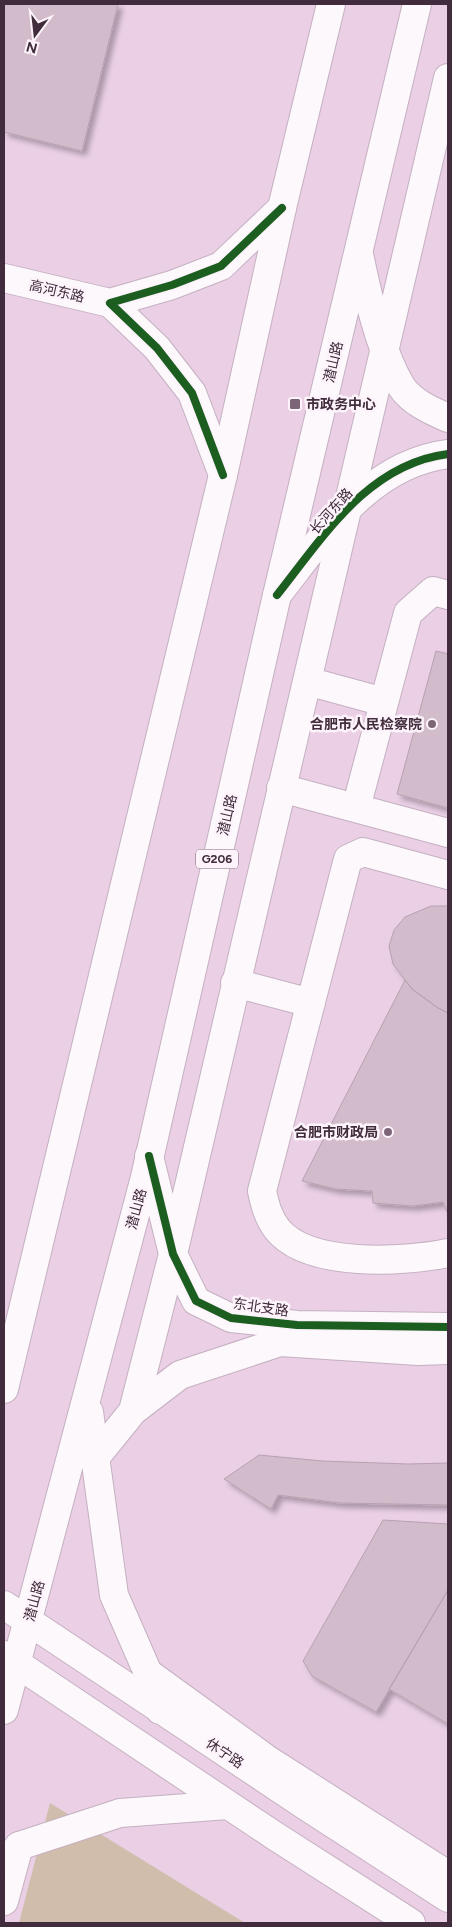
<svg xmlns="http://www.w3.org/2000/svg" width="452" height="1927" viewBox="0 0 452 1927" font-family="Figtree,'Noto Sans SC',sans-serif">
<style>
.green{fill:#d1bdab}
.building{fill:#d2bbca;stroke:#b8a1b0;filter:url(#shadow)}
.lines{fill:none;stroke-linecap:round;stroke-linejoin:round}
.minor-casing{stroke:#c5b0c1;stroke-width:30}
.major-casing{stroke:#c5b0c1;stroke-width:30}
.minor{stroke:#fcf8fb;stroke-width:28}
.major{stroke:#fcf8fb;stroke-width:28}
.cycleway-casing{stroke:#fdf3fb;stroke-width:11}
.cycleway{stroke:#1b5e20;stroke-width:8}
.poi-dot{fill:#7c6577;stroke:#fdf3fb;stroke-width:2}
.labels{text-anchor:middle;stroke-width:5;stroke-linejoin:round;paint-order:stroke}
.shield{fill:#fdf3fb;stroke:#796875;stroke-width:1}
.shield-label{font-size:12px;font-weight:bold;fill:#402c3c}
.street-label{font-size:14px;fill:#402c3c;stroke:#fdf3fb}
.poi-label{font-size:14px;font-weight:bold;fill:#402c3c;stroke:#fdf3fb;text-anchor:end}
</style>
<defs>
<filter id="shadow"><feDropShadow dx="4.5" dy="4.5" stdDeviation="2.5" flood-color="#0004"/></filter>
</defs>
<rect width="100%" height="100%" fill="#eacfe5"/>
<path class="green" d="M50 1803 245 1923H19Z"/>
<path class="building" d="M4 4H118L82 151 4 132Z
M436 651 448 654V808L397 794Z
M431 906H448V1013L438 1008 412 989 393 964 389 946 394 930 405 917Z
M405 980 412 989 438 1008 448 1013V1214L443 1202 413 1206 373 1203 372 1191 336 1189 302 1181Z
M259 1455 322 1461 408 1464 448 1463V1505L340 1503 278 1495 271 1509 224 1479Z
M383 1520 448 1524V1590L376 1712 312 1676 303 1661Z
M448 1590V1724L389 1689Z"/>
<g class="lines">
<defs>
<path id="minor" d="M359 254C367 294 380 351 401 386 411 402 432 411 448 418
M4 278 110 303
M223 475 192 393 157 348 110 303 172 285 221 266 282 208
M277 595C323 537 368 464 448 454
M307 681 384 702
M281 788 448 833
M356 808 408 613 433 591 448 595
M448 875 363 852 348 859 262 1191C265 1205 268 1217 277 1229 308 1268 404 1262 448 1253
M235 983 311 1003
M149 1156 173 1254 196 1301 231 1318 297 1325 448 1327
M133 1411 173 1254 448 78
M95 1458 133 1411 180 1375 280 1342 418 1351 448 1350
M148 1673 268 1760 448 1875
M4 1901 19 1846"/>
<path id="major" d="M4 1389 223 475 282 208 331 4
M89 1412 114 1595 148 1673 160 1710
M4 1605 306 1806 448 1898
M4 1655 275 1836 411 1923
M4 1710 145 1177 277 595 417 4
M4 1864 19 1846 120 1813 228 1805"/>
</defs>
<use href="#minor" class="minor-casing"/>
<use href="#major" class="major-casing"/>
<use href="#minor" class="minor"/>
<use href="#major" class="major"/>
<defs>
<path id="cycleway" d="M223 475 192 393 157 348 110 303 172 285 221 266 282 208
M277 595C323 537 368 464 448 454
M149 1156 173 1254 196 1301 231 1318 297 1325 448 1327"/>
</defs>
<use href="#cycleway" class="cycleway-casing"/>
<use href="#cycleway" class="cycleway"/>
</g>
<g class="poi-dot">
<rect x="289" y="398" width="12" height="12" rx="2.5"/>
<circle cx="432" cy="724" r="5"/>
<circle cx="388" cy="1132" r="5"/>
</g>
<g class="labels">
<rect class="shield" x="196" y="849.5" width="42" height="19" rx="4"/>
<g class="shield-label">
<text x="217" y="863">G206</text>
</g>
<g class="street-label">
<text transform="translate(57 291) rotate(13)" y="5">高河东路</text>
<text transform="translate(333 362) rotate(-77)" y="5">潜山路</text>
<text transform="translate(331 511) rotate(-48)" y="5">长河东路</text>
<text transform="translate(227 815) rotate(-77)" y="5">潜山路</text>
<text transform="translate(136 1209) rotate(-75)" y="5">潜山路</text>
<text transform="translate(261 1307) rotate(8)" y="5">东北支路</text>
<text transform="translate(34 1601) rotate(-75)" y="5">潜山路</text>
<text transform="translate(225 1753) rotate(34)" y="5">休宁路</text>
</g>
<g class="poi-label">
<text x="306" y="409" text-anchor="start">市政务中心</text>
<text x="422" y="729">合肥市人民检察院</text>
<text x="378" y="1137">合肥市财政局</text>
</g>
</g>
<rect width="452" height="1927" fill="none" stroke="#402c3c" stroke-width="10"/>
<g transform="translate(35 35) rotate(195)" stroke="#fdf3fb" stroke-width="4" paint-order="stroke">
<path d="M0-4L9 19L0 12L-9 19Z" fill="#402c3c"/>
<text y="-8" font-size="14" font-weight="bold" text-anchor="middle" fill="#402c3c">N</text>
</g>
</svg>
